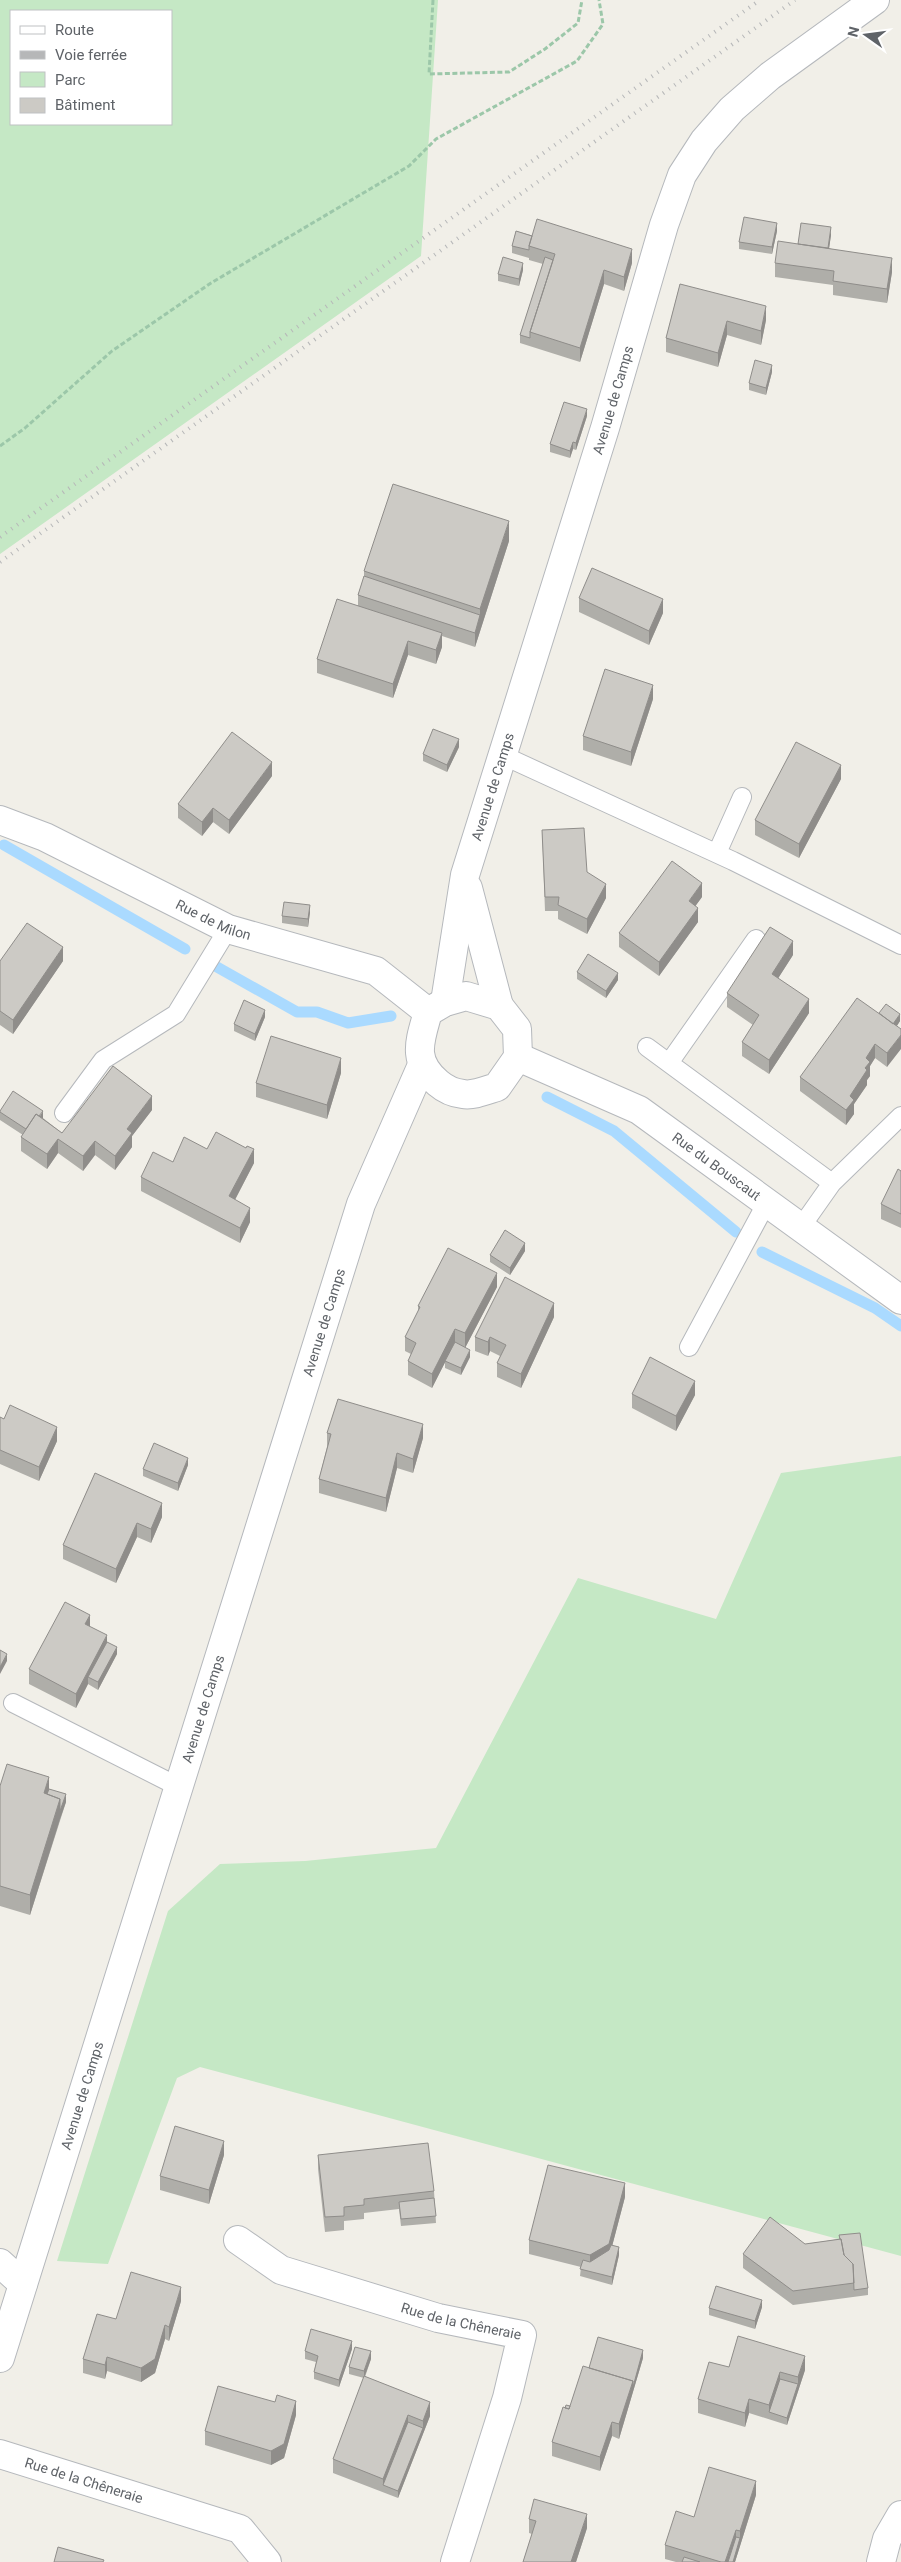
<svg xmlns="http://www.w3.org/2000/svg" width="901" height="2562" viewBox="0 0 901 2562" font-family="Roboto,sans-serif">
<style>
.green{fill:#c5e8c5;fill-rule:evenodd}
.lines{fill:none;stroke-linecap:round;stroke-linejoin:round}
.stream{stroke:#aadaff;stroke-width:11}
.service-casing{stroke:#b5b8bc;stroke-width:20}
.minor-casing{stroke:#b5b8bc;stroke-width:30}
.path{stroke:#9cc7a9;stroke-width:3;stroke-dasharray:5 2.5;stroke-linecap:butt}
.service{stroke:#fff;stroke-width:18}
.minor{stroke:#fff;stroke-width:28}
.rail{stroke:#b6b7b8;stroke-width:4;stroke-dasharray:1 6;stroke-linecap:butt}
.wall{fill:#afaea9}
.shaded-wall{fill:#8f8d8a}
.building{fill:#cccac5;stroke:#8f8d8a}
.labels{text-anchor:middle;stroke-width:4;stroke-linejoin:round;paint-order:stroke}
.street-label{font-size:14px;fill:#5f6368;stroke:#fff}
</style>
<rect width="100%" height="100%" fill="#f1efe8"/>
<path class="green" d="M0 0H438L421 256 0 554ZM171 11V124H11V11Z
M901 1456V2256L200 2067 177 2078 108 2264 57 2261 168 1911 220 1864 305 1861 436 1848 578 1578 716 1619 781 1473Z"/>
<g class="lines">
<path class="stream" d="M4 845 185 949
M217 967 297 1012H317L348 1023 391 1016
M547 1097 614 1131 736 1232
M762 1252 875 1308 901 1326"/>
<defs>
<path id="service" d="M502 755 733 861 901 945
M717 853 742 797
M647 1047 832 1183 801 1227
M669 1063 756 939
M64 1113 103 1060 176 1014 228 929
M832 1183 901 1116
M689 1347 767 1202
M13 1703 179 1787"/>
<g id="minor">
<path id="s1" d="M0 820 45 837 228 929 376 971 428 1012"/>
<path d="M468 888 499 1006"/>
<path d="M466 996 499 1006 517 1029 518 1057 497 1087C487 1090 473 1096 463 1094 453 1093 445 1089 438 1083 411 1060 420 1041 428 1012L445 1002Z"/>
<path id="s2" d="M445 1002 465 875 605 428 664 225 682 175 704 141 732 109 770 76 875 0"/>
<path id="s3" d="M518 1057 639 1110 901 1300"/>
<path id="s4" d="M238 2240 281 2270 438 2318 522 2335 507 2398 455 2562"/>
<path d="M0 2263 23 2284"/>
<path id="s5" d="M0 2358 361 1204 422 1065"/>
<path id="s6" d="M0 2454 240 2529 267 2562"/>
<path d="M881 2562 887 2539 901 2515"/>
</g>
</defs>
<use href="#service" class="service-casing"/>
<use href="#minor" class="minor-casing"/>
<path class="path" d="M433 0 429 74 509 72 545 49 578 23 582 0
M0 446 25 428 112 351 211 283 409 166 436 139 577 61 603 24 599 0"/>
<use href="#service" class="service"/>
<use href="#minor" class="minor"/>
<path class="rail" d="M0 537 760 0
M0 562 795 0"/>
</g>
<path class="wall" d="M516 231 632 263 624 291 604 284 580 362 520 343V335L543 264 529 260V258L512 253V246Z
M777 231 772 254 739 249V242Z
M831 235 829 248 892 272 887 303 833 295V285L775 277V263L798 244Z
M523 270 519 286 498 281V274Z
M680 284 766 320 761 345 727 335 718 367 666 352V338Z
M772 372 766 395 749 390V383Z
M587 416 576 450 573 449 570 458 550 452V444Z
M509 541 475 647 442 636V647L436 664 408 655 393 698 317 673V659L358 605V595L364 576V571Z
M579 598 663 613 649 645 579 612Z
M653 699 631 766 583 750V736Z
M459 747 447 772 423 761V754Z
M272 776 229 834 213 822 202 836 178 818V804Z
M841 779 799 858 755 835V820Z
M542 830 587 872 606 898 587 934 558 919V911H545Z
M702 897 695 906 698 922 659 976 619 947V933Z
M310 912 308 927 282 923V916Z
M793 955 778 978 809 1013 769 1074 742 1056V1042L753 1025 727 1007V993Z
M0 961H63L13 1034 0 1025Z
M577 972 618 980 606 998 577 979Z
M879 1013 900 1021 897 1026 887 1067 875 1058 870 1066V1076L867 1080V1085L854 1104V1114L846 1125 800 1091V1077Z
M265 1017 255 1041 234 1031V1024Z
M341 1073 327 1119 256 1097V1083Z
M152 1110 132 1136V1147L115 1170 95 1155 83 1171 58 1153 47 1169 21 1151V1137L23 1135 0 1120V1111L43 1118 62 1133Z
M207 1149 254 1163 235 1200 250 1222 240 1243 141 1191V1177Z
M901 1171V1228L881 1219V1204Z
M525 1251 510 1275 490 1262V1255Z
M497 1287 465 1348 470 1357 461 1375 445 1368V1362L432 1388 408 1375V1361L411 1354 405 1351V1337L418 1312V1306Z
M554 1317 521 1388 497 1377V1363L500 1356 490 1351 488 1356 475 1351V1337Z
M632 1394 695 1395 676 1431 632 1408Z
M0 1417 57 1441 39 1481 0 1464Z
M327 1433 423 1438 413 1473 397 1468 386 1512 319 1493V1479L327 1447Z
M188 1465 178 1491 143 1476V1469Z
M95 1473 162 1517 151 1543 137 1537 116 1583 63 1559V1545Z
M90 1627 117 1654 98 1690 88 1684 76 1708 29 1684V1669Z
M0 1786 49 1789 66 1802 30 1915 0 1906Z
M224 2155 209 2204 160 2190V2176Z
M318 2155 434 2191 436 2223 401 2226 399 2209 364 2213V2219L344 2221V2230L325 2232 318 2169Z
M625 2197 612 2246 619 2255 612 2285 580 2276 581 2267 529 2254V2240Z
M839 2235 868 2288V2295L793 2305 743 2268V2254L839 2239Z
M181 2301 169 2341 165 2339 155 2373 141 2382 107 2371 105 2379 83 2373V2359L116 2319Z
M762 2307 755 2329 709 2315V2308Z
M352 2349 339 2387 314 2379V2372L316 2362 305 2359V2351Z
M643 2358 619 2439 612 2436 600 2471 552 2456V2442L565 2408 570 2406 589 2368Z
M371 2359 365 2377 430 2416 398 2498 333 2473V2459L364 2378 349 2374V2367Z
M729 2367 805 2370 787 2425 749 2413 745 2427 698 2413V2399Z
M296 2415 284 2458 271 2465 205 2445V2431Z
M756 2495 735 2562H676L665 2559V2545L694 2517Z
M529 2519 587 2528 576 2562H523L532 2534 529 2533Z"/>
<path class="shaded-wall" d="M777 223V231L772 254V247Z
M831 227V235L828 256V249Z
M632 249V263L624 291V277Z
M892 258V272L887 303V289Z
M523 263V270L519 286V279Z
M604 270V284L580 362V348Z
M766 306V320L761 345V331Z
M727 321V335L718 367V353Z
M772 365V372L766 395V388Z
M587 409V416L576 450V443Z
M573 442V449L570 458V451Z
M509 521V541L475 647V633L480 615V609Z
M663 599V613L649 645V631Z
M442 633V647L436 664V650Z
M408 641V655L393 698V684Z
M653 685V699L631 766V752Z
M459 739V747L447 772V765Z
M272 762V776L229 834V820Z
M841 765V779L799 858V844Z
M213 808V822L202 836V822Z
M702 883V897L689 915V901Z
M606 884V898L587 934V919Z
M310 905V912L308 927V919Z
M698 908V922L659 976V962Z
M793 941V955L772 988V974Z
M63 947V961L13 1034V1020Z
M618 973V980L606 998V991Z
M809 999V1013L769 1074V1060Z
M265 1010V1017L255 1041V1034Z
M900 1014V1021L890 1036V1028Z
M901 1035V1049L887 1067V1053Z
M875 1044V1058L870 1066V1076L867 1080V1085L854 1104V1114L846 1125V1110L850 1096 866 1058Z
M341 1058V1073L327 1119V1105Z
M152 1096V1110L132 1136V1147L115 1170V1156L127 1129Z
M43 1111V1118L30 1139V1132Z
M58 1139V1153L47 1169V1154Z
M95 1141V1155L83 1171V1156Z
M254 1149V1163L229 1211V1196Z
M250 1208V1222L240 1243V1228Z
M525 1243V1251L510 1275V1268Z
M497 1273V1287L465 1348V1333Z
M554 1303V1317L521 1388V1374Z
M455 1329V1343L432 1388V1374Z
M490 1337V1351L488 1356V1342Z
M470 1350V1357L461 1375V1368Z
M695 1381V1395L676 1431V1416Z
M423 1424V1438L413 1473V1459Z
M57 1427V1441L39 1481V1467Z
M397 1453V1468L386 1512V1498Z
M188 1458V1465L178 1491V1483Z
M162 1503V1517L151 1543V1529Z
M137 1523V1537L116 1583V1569Z
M90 1615V1629L85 1624Z
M107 1635V1649L88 1677V1684L76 1708V1694Z
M117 1647V1654L98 1690V1682Z
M7 1654V1661L0 1674V1667Z
M49 1777V1797L44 1793Z
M66 1794V1802L60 1819V1811Z
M60 1799V1819L30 1915V1895Z
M224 2141V2155L209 2204V2190Z
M625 2183V2197L609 2258 590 2270V2255Z
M619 2247V2255L612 2285V2277Z
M181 2287V2301L169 2341V2327Z
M762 2300V2307L755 2329V2321Z
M165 2325V2339L155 2373 141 2382V2368Z
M352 2341V2349L339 2387V2380Z
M643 2350V2358L619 2439V2424L633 2381Z
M371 2351V2359L364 2378V2371Z
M805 2356V2370L787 2425V2418L798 2384V2377Z
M107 2357V2371L105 2379V2365Z
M780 2372V2386L769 2412V2405Z
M749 2399V2413L745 2427V2413Z
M296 2401V2415L284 2458 271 2465V2451Z
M430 2402V2416L398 2498V2491L423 2428V2421Z
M408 2415V2429L383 2485V2479Z
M612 2422V2436L600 2471V2457Z
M756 2481V2495L735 2562H733L740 2538V2531Z
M587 2514V2528L576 2562H571Z
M736 2530V2544L730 2562H725Z"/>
<path class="building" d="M744 217 777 223 772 247 739 242Z
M537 219 632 249 624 277 604 270 580 348 530 332 555 254 529 246Z
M801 223 831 227 828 248 798 244Z
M516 231 532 236 529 246V250L512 246Z
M778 241 892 258 887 289 833 281 834 271 775 263Z
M503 257 523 263 519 279 498 274Z
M545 257 553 260 530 332V338L520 335Z
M680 284 766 306 761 331 727 321 718 353 666 338Z
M755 360 772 365 766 388 749 383Z
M564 402 587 409 576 443 573 442 570 451 550 444Z
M393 484 509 521 480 609 364 571Z
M592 568 663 599 649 631 579 598Z
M364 576 480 615 475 633 358 595Z
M337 599 442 633 436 650 408 641 393 684 317 659Z
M605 669 653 685 631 752 583 736Z
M433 729 459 739 447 765 423 754Z
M232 732 272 762 229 820 213 808 202 822 178 804Z
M796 742 841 765 799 844 755 820Z
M584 828 587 872 606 884 587 919 558 905 559 897H545L542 830Z
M672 861 702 883 689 901 698 908 659 962 619 933Z
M284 902 310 905 308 919 282 916Z
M27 923 63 947 13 1020 0 1011V961Z
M770 927 793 941 772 974 809 999 769 1060 742 1042 759 1015 727 993Z
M588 954 618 973 606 991 577 972Z
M857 998 901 1029V1035L887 1053 875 1044 866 1058 870 1062 865 1068 867 1070 850 1096 854 1100 846 1110 800 1077Z
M244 1000 265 1010 255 1034 234 1024Z
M886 1004 900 1014 893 1024 879 1013Z
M271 1036 341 1058 327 1105 256 1083Z
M113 1066 152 1096 127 1129 132 1133 115 1156 95 1141 83 1156 58 1139 47 1154 21 1137 36 1114 62 1133Z
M13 1091 43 1111 39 1116 36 1114 26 1129 0 1112V1111Z
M216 1132 246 1148 247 1146 254 1149 229 1196 250 1208 240 1228 141 1177 153 1152 173 1162 184 1137 207 1149Z
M898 1169 901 1171V1214L881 1204Z
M505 1230 525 1243 510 1268 490 1255Z
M448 1248 497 1273 465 1333 455 1329 432 1374 408 1361 416 1343 405 1337 420 1307 418 1306Z
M505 1277 554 1303 521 1374 497 1363 506 1345 490 1337 488 1342 475 1337Z
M455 1342 470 1350 461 1368 445 1361Z
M650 1357 695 1381 676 1416 632 1394Z
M338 1399 423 1424 413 1459 397 1453 386 1498 319 1479 331 1434 327 1433Z
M10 1405 57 1427 39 1467 0 1450V1417L4 1419Z
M154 1443 188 1458 178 1483 143 1469Z
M95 1473 162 1503 151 1529 137 1523 116 1569 63 1545Z
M65 1602 90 1615 85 1624 107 1635 76 1694 29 1669Z
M107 1642 117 1647 98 1682 88 1677Z
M0 1650 7 1654 0 1667Z
M7 1764 49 1777 44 1793 60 1799 30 1895 0 1886V1786Z
M49 1789 66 1794 60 1811V1799L47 1794Z
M175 2126 224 2141 209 2190 160 2176Z
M428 2143 434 2191 364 2199V2205L344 2207V2216L325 2217 318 2155Z
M548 2165 625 2183 609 2244 590 2255 529 2240Z
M434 2198 436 2216 401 2219 399 2202Z
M770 2217 805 2244 841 2239 844 2255 853 2264 854 2283 793 2291 743 2254Z
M860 2233 868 2288 854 2290 853 2264 844 2255 841 2239H840L839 2235Z
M611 2245 619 2247 612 2277 580 2269 583 2260 590 2262 609 2250Z
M131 2272 181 2287 169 2327 165 2325 155 2359 141 2368 107 2357 105 2365 83 2359 97 2314 116 2319Z
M716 2286 762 2300 755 2321 709 2308Z
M311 2329 352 2341 339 2380 314 2372 318 2356 305 2351Z
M738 2336 805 2356 798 2377 780 2372 769 2405 749 2399 745 2413 698 2399 709 2362 729 2367Z
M598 2337 643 2350 633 2387V2381L589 2368Z
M355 2347 371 2351 364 2371 349 2367Z
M583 2366 633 2381 619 2424 612 2422 600 2457 552 2442 563 2407 569 2409Z
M364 2376 430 2402 423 2421 408 2415 383 2479 333 2459Z
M780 2379 798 2384 787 2418 769 2412Z
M218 2386 275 2402 277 2395 296 2401 284 2444 271 2451 205 2431Z
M566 2405 570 2406 569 2409 565 2408Z
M408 2422 423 2428 398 2491 383 2485Z
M709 2467 756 2481 740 2531 736 2530 725 2562H721L665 2545 676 2511 694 2517Z
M534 2499 587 2514 571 2562H523L536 2521 529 2519Z
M736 2537 740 2538 733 2562H728Z
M58 2547 104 2560 103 2562H54Z
M684 2557 700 2562H682Z"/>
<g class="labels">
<g class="street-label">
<text dy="5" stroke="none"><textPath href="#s2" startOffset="626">Avenue de Camps</textPath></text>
<text dy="5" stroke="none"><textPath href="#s2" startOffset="221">Avenue de Camps</textPath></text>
<text dy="5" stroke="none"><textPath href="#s1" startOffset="236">Rue de Milon</textPath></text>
<text dy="5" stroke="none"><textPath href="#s3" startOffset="228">Rue du Bouscaut</textPath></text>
<text dy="5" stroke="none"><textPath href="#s5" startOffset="1085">Avenue de Camps</textPath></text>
<text dy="5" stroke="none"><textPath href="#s5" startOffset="680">Avenue de Camps</textPath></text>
<text dy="5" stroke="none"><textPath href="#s5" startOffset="275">Avenue de Camps</textPath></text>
<text dy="5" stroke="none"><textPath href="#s4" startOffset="240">Rue de la Chêneraie</textPath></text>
<text dy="5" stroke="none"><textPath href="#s6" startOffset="88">Rue de la Chêneraie</textPath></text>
</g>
</g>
<rect x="10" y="10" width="162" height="115" fill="#ffffff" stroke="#bfc1c3"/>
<rect x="20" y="26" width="25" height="8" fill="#ffffff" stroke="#bfc1c3"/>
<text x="55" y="35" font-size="15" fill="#5f6368">Route</text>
<rect x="20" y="51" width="25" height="8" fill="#b6b7b8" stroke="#bfc1c3"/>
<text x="55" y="60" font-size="15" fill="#5f6368">Voie ferrée</text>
<rect x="20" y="72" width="25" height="15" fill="#c5e8c5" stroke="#bfc1c3"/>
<text x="55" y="85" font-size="15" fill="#5f6368">Parc</text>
<rect x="20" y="98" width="25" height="15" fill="#cccac5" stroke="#bfc1c3"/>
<text x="55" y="110" font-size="15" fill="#5f6368">Bâtiment</text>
<g transform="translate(866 35) rotate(284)" stroke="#ffffff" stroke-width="4" paint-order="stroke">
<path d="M0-4L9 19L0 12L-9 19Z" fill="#5f6368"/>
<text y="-8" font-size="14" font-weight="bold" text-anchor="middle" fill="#5f6368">N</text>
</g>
</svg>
